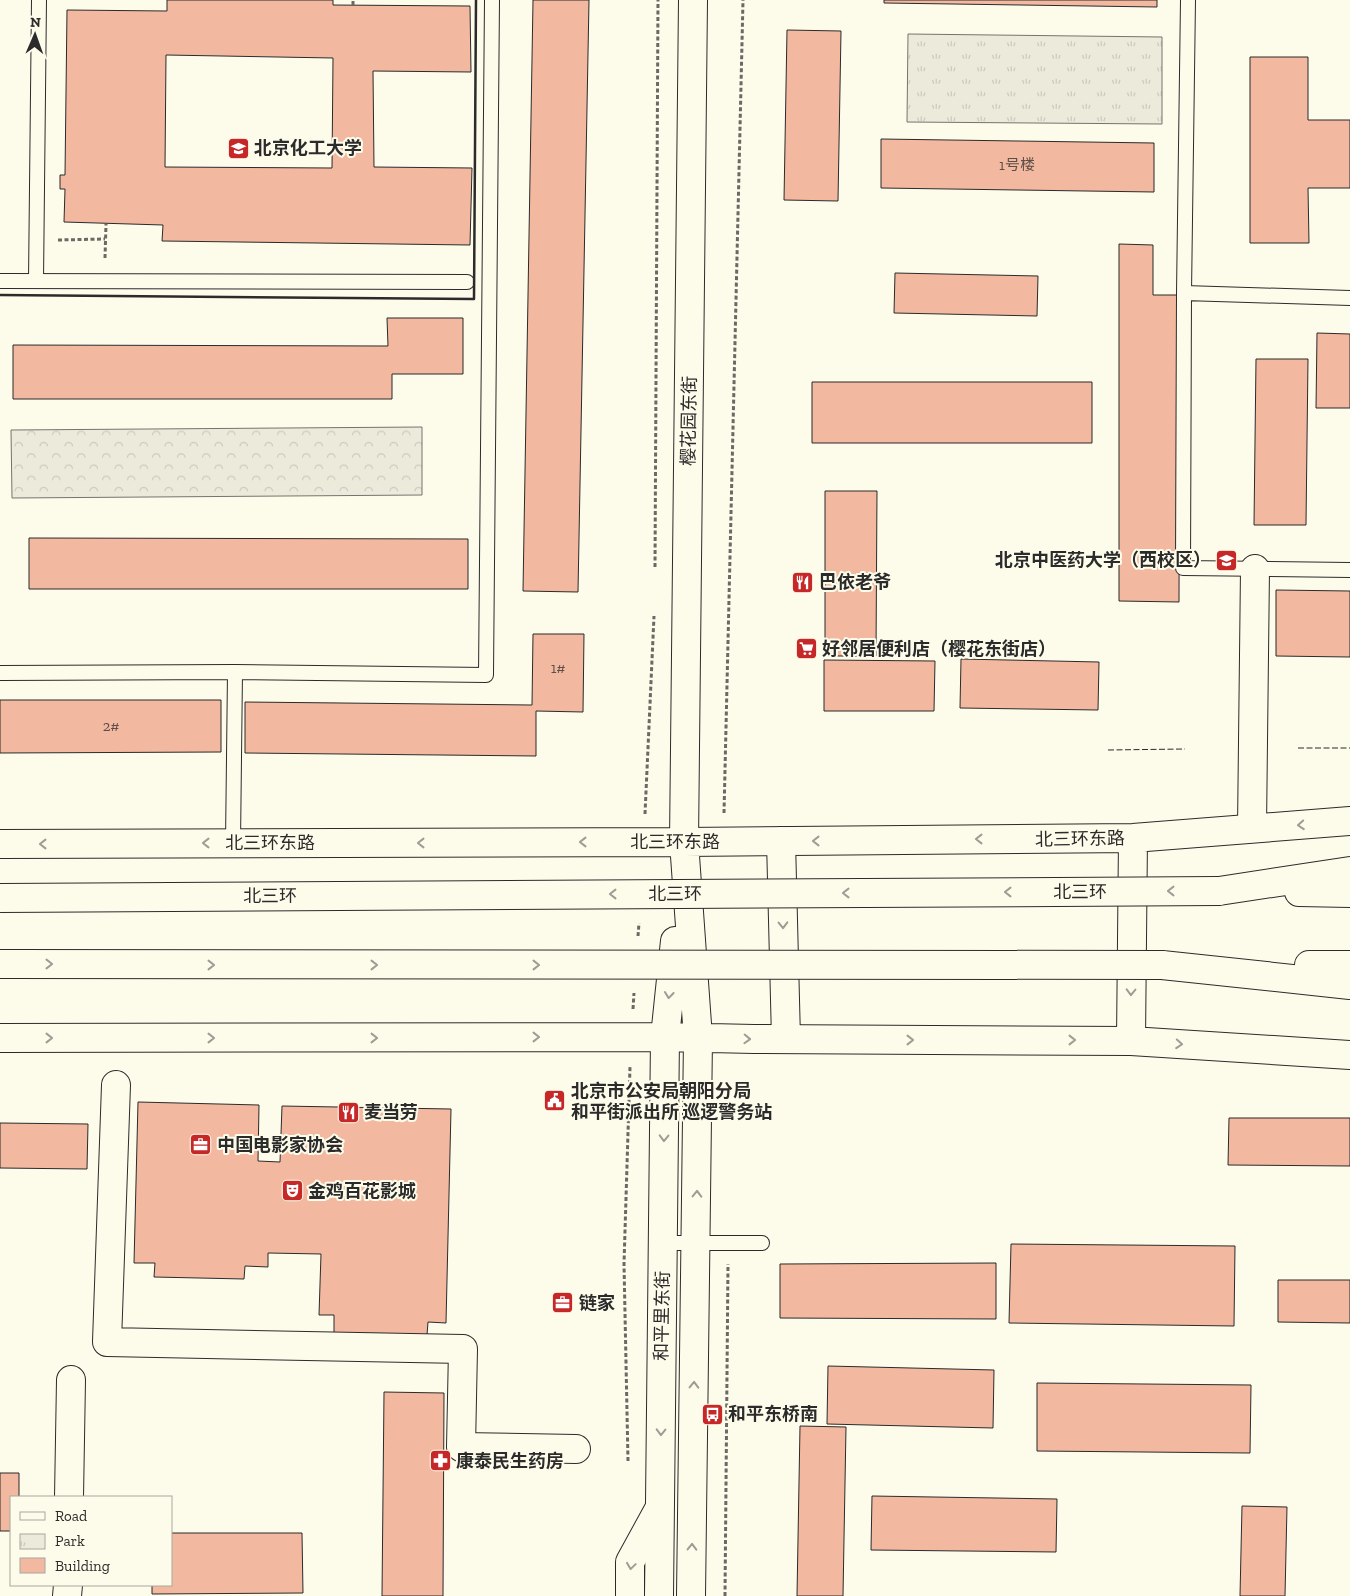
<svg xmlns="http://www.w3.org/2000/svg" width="1350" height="1596" viewBox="0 0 1350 1596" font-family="'Zilla Slab','Noto Sans SC',serif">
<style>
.forest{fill:url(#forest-crowns);stroke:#74746e}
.park{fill:url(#park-tufts);stroke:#74746e}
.building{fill:#f2b8a0;stroke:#2b2b2b;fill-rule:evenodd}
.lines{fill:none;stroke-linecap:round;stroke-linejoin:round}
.service-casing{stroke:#2b2b2b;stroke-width:16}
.minor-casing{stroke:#2b2b2b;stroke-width:30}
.tertiary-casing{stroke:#2b2b2b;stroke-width:30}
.trunk-casing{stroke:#2b2b2b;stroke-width:30}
.path{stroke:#6a6964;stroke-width:3;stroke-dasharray:4 2.5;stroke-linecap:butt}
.service{stroke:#fdfbea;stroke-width:14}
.minor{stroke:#fdfbea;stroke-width:28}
.tertiary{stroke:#fdfbea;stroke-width:28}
.trunk{stroke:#fdfbea;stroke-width:28}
.trunk-bridge-casing{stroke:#2b2b2b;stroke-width:30;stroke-linecap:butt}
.trunk-bridge{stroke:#fdfbea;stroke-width:28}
.fence{stroke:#2b2b2b;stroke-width:1;stroke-dasharray:6 2.5;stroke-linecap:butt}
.wall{stroke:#2b2b2b;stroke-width:2.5}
.oneway{stroke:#9e9d94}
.labels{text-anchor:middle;stroke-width:4;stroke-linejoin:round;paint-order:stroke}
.number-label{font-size:15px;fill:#5d4e48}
.poi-label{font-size:18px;font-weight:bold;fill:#2b2b2b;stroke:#fdfbea;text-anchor:start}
.street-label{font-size:18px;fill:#2b2b2b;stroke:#fdfbea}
</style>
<defs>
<pattern id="forest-crowns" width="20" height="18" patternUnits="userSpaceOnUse" patternTransform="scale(1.25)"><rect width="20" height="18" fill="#ecebdb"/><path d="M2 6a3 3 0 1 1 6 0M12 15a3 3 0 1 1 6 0" fill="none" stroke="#cbcabc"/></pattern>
<pattern id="park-tufts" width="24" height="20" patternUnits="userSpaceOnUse" patternTransform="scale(1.25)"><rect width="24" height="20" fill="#ecebdb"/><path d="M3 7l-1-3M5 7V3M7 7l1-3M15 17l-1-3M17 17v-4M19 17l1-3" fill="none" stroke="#cbcabc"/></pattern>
</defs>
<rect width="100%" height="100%" fill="#fdfbea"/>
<path class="forest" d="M422 427V495L12 498 11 430Z"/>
<path class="park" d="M908 34 1162 37V124L907 122Z"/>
<path class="building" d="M167 0H333V5L470 6 471 72 373 71 374 167 472 168 470 245 162 241 163 225 64 222 65 189H60V175H65L67 10 167 11ZM166 55 333 58 332 168 165 167Z
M533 0H589L578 592 523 591Z
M884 0H1157V7L884 3Z
M787 30 841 31 838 201 784 200Z
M1250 57H1308V120H1350V188H1308L1309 243H1250Z
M881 139 1154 143V192L881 188Z
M1119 244 1153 245V295H1180L1179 602 1119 601Z
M895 273 1038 276 1037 316 894 313Z
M387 318H463V374H392V399H13V345L388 346Z
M1317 333 1350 334V408H1316Z
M1256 359H1308L1306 525H1254Z
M812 382H1092V443H812Z
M825 491H877L876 656H825Z
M29 538 468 539V589H29Z
M1276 590 1350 591V657L1276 656Z
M533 634H584L583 712 536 711V756L245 753V702L532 705Z
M961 659 1099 662 1098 710 960 708Z
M824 660 935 661 934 711H824Z
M0 700H221V752L0 753Z
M138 1102 259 1105 258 1161 280 1162 282 1106 451 1109 446 1323 428 1322 427 1335 334 1333V1315H319L321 1254 268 1253V1267L245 1266 244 1279 154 1277 155 1263H134Z
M1229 1118H1350V1166L1228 1165Z
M0 1123 88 1124 87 1169 0 1168Z
M1011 1244 1235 1246 1234 1326 1009 1323Z
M996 1263V1319L780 1318V1264Z
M1278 1280H1350V1323L1278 1322Z
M828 1366 994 1370 993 1428 827 1424Z
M1037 1383 1251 1385 1250 1453 1037 1451Z
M384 1392 444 1393 443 1596H382Z
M800 1426 846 1427 843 1596H797Z
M0 1473H19V1497H11V1531H0Z
M872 1496 1057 1499 1056 1552 871 1550Z
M1242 1506 1287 1507 1285 1596H1240Z
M171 1533H302L303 1593 152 1594V1585H171Z"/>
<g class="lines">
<defs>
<path id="service" d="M1188 0 1184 293 1350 298
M0 281 467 282
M36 281 39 0
M1184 293 1183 568 1350 570
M0 673 235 672 486 675 492 0
M233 843 235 672
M662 1243H762"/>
<path id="minor" d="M1252 828 1255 569
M116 1085 107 1342 463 1349 461 1447 576 1449
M69 1497 71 1380
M67 1596 68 1585
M630 1596V1562L659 1509"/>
<path id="tertiary" d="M781 841 786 1039
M0 844 684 842 1133 838 1350 821
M0 1038 665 1037 754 1039 1131 1041 1350 1055
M1131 1041 1133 838
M659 1596 665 1037 675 941
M691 1596 698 1038 684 842 693 0"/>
<path id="trunk" d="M1219 891 1350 871
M1299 892 1350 893
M1162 965 1350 985
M1309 965H1350"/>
</defs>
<use href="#service" class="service-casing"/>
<use href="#minor" class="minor-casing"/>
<use href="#tertiary" class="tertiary-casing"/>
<use href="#trunk" class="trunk-casing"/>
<path class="path" d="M353 5V0
M58 240 105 239
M105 258 106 224
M655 567 658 0
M724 813 743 0
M645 814 654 616
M638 936 639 923
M633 1009 634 993
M628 1461 624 1264 630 1067
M725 1596 728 1264"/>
<use href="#service" class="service"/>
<use href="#minor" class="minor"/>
<use href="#tertiary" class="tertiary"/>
<use href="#trunk" class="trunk"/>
<defs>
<path id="trunk-bridge" d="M0 898 1219 891
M0 964 1162 965"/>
</defs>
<use href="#trunk-bridge" class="trunk-bridge-casing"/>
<use href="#trunk-bridge" class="trunk-bridge"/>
<path class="fence" d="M1298 748H1350
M1108 750 1185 749"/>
<path class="wall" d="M0 295 474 299 476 0"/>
</g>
<defs><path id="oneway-chevron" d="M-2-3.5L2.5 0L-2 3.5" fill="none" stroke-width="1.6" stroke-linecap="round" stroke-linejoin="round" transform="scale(1.25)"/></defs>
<g class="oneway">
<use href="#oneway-chevron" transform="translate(1301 825) rotate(176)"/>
<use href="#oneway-chevron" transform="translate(979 839) rotate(180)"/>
<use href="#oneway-chevron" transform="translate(816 841) rotate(180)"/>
<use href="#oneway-chevron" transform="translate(583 842) rotate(180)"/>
<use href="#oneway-chevron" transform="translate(206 843) rotate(180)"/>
<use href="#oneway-chevron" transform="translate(421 843) rotate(180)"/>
<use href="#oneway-chevron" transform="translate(43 844) rotate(180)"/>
<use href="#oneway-chevron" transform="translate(1171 891) rotate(180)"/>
<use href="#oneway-chevron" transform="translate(1008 892) rotate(180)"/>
<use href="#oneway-chevron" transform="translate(846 893) rotate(180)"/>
<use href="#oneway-chevron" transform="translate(613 894) rotate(180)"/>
<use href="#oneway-chevron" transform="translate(783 925) rotate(89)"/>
<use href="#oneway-chevron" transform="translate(49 964)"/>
<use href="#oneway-chevron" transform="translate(211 965)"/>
<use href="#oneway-chevron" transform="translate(374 965)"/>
<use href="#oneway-chevron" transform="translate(536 965)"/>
<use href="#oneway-chevron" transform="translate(1131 992) rotate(91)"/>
<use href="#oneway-chevron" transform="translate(669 995) rotate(96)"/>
<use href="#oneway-chevron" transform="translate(536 1037)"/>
<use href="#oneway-chevron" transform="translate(49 1038)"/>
<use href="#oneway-chevron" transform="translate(211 1038)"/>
<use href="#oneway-chevron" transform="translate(374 1038)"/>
<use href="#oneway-chevron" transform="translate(747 1039) rotate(2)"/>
<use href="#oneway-chevron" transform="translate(910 1040)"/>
<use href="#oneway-chevron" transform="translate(1072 1040)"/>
<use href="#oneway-chevron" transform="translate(1179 1044) rotate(4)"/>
<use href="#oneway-chevron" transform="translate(664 1138) rotate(91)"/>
<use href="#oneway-chevron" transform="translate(697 1194) rotate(-89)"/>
<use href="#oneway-chevron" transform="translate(694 1385) rotate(-89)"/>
<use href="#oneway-chevron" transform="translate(661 1432) rotate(91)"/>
<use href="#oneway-chevron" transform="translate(692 1547) rotate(-89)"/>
<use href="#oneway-chevron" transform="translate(631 1566) rotate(98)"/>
</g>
<defs>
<symbol id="university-square" viewBox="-11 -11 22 22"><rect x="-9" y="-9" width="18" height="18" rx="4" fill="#c62828" stroke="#fdfbea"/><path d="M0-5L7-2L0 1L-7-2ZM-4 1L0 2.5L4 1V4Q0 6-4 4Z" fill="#fff"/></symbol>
<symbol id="restaurant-square" viewBox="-11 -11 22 22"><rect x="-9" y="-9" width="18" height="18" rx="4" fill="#c62828" stroke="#fdfbea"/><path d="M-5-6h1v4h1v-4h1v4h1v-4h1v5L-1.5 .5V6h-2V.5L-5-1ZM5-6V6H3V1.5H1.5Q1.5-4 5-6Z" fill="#fff"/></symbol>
<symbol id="supermarket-square" viewBox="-11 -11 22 22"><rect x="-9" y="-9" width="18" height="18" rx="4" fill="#c62828" stroke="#fdfbea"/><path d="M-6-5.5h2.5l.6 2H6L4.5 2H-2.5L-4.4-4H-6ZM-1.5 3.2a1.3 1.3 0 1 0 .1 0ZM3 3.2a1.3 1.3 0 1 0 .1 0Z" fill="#fff"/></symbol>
<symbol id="civic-square" viewBox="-11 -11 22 22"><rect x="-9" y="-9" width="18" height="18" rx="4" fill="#c62828" stroke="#fdfbea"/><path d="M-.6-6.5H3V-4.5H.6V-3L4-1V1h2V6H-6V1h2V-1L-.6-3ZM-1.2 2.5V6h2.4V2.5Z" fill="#fff"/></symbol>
<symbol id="office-square" viewBox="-11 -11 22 22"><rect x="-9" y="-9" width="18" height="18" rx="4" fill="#c62828" stroke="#fdfbea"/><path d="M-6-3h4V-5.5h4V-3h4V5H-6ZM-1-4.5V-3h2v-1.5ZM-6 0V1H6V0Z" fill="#fff"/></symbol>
<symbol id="theatre-square" viewBox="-11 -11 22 22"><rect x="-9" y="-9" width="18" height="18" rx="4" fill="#c62828" stroke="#fdfbea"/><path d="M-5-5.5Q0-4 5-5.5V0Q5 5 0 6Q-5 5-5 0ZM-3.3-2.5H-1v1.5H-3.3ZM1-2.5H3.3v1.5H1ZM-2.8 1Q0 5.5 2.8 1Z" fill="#fff"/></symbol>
<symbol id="bus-square" viewBox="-11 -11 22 22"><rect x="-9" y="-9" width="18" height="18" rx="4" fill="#c62828" stroke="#fdfbea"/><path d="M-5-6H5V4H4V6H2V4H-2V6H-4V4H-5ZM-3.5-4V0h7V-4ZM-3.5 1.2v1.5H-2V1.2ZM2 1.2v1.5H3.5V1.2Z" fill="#fff"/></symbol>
<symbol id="pharmacy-square" viewBox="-11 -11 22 22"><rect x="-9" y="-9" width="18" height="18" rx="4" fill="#c62828" stroke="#fdfbea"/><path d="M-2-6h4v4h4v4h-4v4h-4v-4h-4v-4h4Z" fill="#fff"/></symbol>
</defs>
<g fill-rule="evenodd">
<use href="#university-square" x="226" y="136" width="25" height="25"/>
<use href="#university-square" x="1214" y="548" width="25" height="25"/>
<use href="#restaurant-square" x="790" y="570" width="25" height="25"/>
<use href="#supermarket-square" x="794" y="636" width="25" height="25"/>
<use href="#civic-square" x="542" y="1088" width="25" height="25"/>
<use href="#restaurant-square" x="336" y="1100" width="25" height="25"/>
<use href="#office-square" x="188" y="1132" width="25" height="25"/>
<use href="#theatre-square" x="280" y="1178" width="25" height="25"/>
<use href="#office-square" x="550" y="1290" width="25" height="25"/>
<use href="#bus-square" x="700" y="1402" width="25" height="25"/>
<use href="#pharmacy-square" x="428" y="1448" width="25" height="25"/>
</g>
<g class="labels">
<g class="number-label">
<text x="1017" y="170">1号楼</text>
<text x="558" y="673">1#</text>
<text x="111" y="731">2#</text>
</g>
<g class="poi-label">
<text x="254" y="154">北京化工大学</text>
<text x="1211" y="566" text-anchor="end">北京中医药大学（西校区）</text>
<text x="819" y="588">巴依老爷</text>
<text x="822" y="655">好邻居便利店（樱花东街店）</text>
<text x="571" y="1097">北京市公安局朝阳分局<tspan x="571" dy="21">和平街派出所 巡逻警务站</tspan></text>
<text x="364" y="1118">麦当劳</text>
<text x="217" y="1151">中国电影家协会</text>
<text x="308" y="1197">金鸡百花影城</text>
<text x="579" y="1309">链家</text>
<text x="728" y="1420">和平东桥南</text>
<text x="456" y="1467">康泰民生药房</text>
</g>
<g class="street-label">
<text transform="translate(689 421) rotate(-89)" y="6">樱花园东街</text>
<text transform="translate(1080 839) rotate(-1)" y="6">北三环东路</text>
<text x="675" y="848">北三环东路</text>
<text x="270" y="849">北三环东路</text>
<text x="1080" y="898">北三环</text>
<text x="675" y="900">北三环</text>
<text x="270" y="902">北三环</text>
<text transform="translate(662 1316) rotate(-89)" y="6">和平里东街</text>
</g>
</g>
<rect x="10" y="1496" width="162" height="90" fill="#fdfbea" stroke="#a9a89e"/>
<rect x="20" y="1512" width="25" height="8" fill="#fdfbea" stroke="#a9a89e"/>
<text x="55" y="1521" font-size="15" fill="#2b2b2b">Road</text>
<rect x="20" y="1534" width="25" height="15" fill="url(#park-tufts)" stroke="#a9a89e"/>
<text x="55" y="1546" font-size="15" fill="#2b2b2b">Park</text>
<rect x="20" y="1558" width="25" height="15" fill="#f2b8a0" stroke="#a9a89e"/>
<text x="55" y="1571" font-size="15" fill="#2b2b2b">Building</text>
<g transform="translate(35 35) rotate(2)" stroke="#fdfbea" stroke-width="4" paint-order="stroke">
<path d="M0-4L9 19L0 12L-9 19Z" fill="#2b2b2b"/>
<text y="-8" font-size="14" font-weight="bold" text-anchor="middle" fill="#2b2b2b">N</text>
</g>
</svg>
